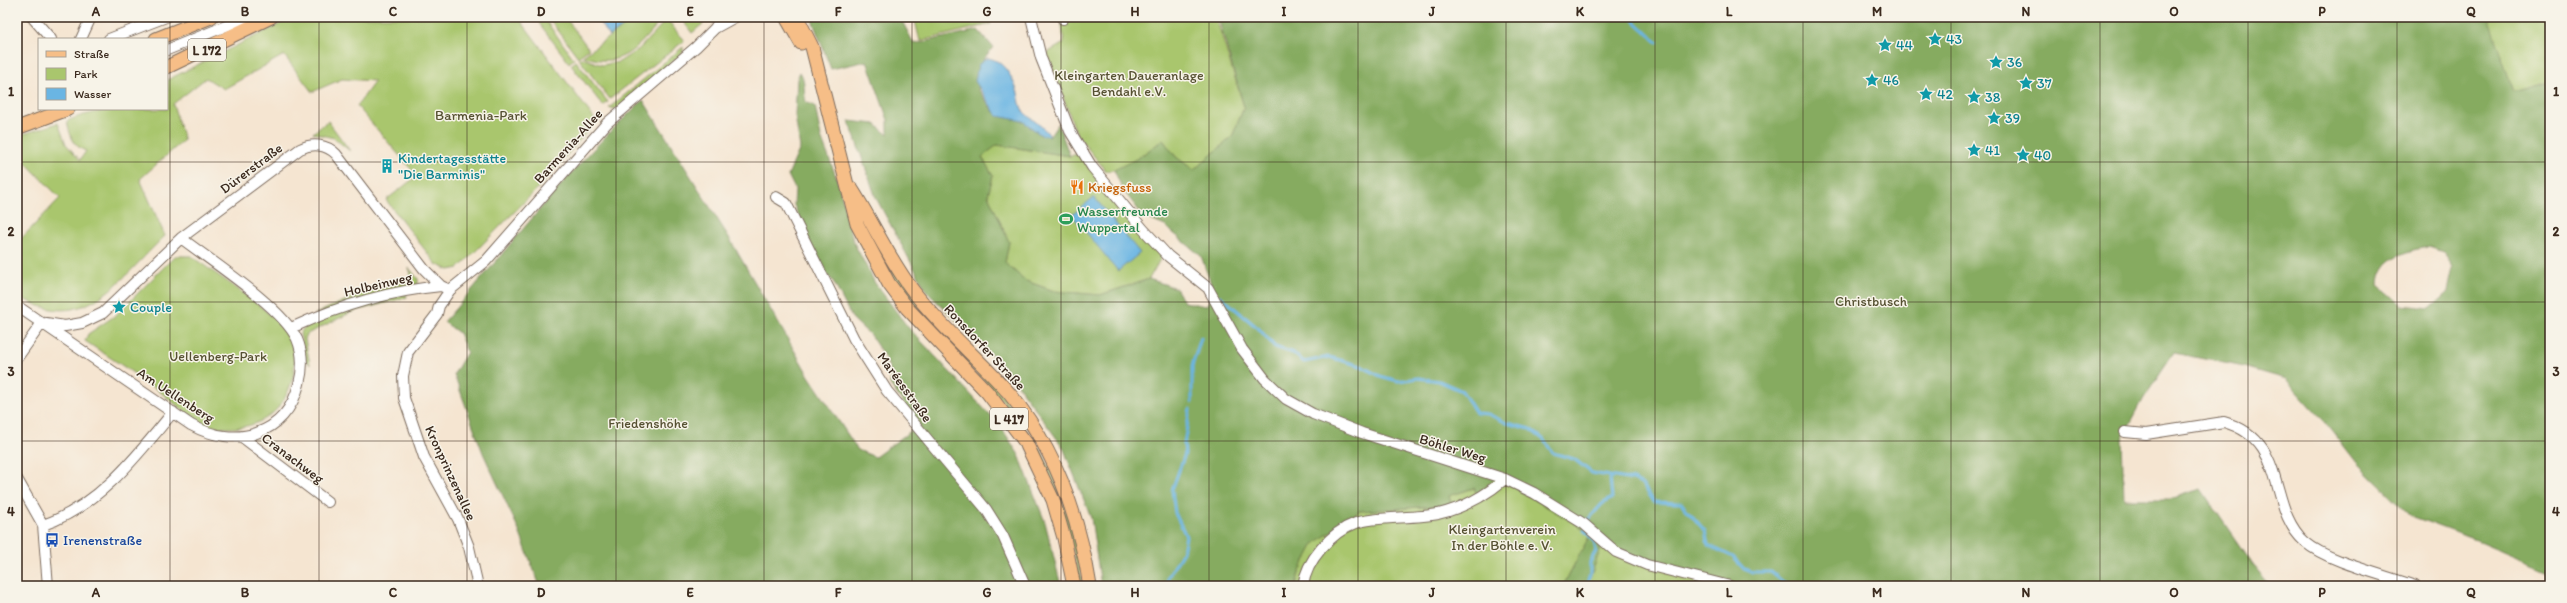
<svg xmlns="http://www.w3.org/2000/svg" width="2567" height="603" viewBox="0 0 2567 603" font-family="Itim,sans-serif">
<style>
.green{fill:#a9c66d;stroke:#727846}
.forest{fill:#86ab60;stroke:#606a3f;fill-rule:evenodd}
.water{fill:#6ab5e3;stroke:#527080}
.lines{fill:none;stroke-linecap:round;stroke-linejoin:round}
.stream{stroke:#6ab5e3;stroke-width:3}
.minor-casing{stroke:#7c6b5d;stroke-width:12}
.major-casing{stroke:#7c6b5d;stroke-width:15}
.minor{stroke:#fff;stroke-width:10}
.major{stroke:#f6be87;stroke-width:13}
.grid{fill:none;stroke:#3b2a1e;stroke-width:1;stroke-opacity:0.55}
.labels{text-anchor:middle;stroke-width:3;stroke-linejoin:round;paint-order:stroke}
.shield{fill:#f7f3e8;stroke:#73665b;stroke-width:1}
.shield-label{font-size:13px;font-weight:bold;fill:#3b2a1e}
.culture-label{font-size:14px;fill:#0d838f;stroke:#f7f3e8;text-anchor:start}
.park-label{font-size:14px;fill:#565132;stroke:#f7f3e8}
.street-label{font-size:14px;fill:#3b2a1e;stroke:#f7f3e8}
.food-label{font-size:14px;fill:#c56008;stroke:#f7f3e8;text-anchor:start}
.leisure-label{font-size:14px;fill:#27864d;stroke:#f7f3e8;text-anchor:start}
.transit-label{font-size:14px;fill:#164399;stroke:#f7f3e8;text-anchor:start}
.neatline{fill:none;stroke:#3b2a1e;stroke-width:1.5}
.grid-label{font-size:13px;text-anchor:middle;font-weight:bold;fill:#3b2a1e}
</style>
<rect width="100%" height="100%" fill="#f7f3e8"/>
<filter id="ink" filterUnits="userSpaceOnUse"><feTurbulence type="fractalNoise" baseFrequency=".025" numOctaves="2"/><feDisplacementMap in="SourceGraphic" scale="8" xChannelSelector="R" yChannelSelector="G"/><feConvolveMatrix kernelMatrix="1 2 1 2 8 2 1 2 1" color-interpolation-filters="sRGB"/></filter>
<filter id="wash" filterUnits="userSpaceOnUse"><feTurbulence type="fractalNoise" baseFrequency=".012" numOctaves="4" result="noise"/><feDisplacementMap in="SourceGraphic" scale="16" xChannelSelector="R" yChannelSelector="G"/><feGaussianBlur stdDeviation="0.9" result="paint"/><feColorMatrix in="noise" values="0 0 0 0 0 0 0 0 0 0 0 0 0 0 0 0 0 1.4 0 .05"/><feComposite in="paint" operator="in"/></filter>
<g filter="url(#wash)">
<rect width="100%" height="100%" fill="#f5e5d1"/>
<path class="green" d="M294 17H518L596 121 544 182 459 268 449 270 436 264 386 200 417 176 357 106 375 81 342 79 312 92 284 55 224 89 206 78 173 104 184 140 140 179 165 236C120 278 85 338 17 295V243L60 198 17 154V136L58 123 66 144 80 160 86 151C72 146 70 134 67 121 99 107 132 109 167 109V80Z
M543 17 574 59 569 63 539 23Z
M548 17H565L589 49 578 57Z
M636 17H664C639 44 625 71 583 56Z
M680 17H711L692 33Z
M914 17H989L991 24 920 41Z
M1061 17H1212L1218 24 1244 107 1232 137 1194 170 1176 157 1163 140C1146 152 1127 169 1106 171L1077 135 1047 53 1064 43Z
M2487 17H2550V81L2513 91Z
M667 19 684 41 610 99 579 59 582 58 602 65 619 62 639 49Z
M683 47V53L616 109 609 108Z
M576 61 608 102 603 106 571 65Z
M328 121 350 151 334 138 313 133Z
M997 145 1070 156 1082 153 1162 256 1149 279 1100 295 1054 291 1026 281 1005 263 1009 242 988 195 993 176 982 157Z
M862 220 999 391 1042 453 1056 481 1074 537 1083 586H1080C1071 530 1055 474 1023 427 996 387 957 356 924 320 898 290 880 256 862 220Z
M175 256H191C215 274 273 310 287 334 302 358 293 391 276 410 260 427 233 431 211 426 191 420 173 401 156 389 133 372 109 357 85 341L88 334 116 315Z
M409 268 418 279V285L315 314 364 292 404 282 411 274Z
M406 294 407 297 352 312 307 334 305 339 310 364 305 360 300 334C306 315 386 299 406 294Z
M1496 477 1591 533 1563 586H1296L1299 572 1314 544 1359 511 1452 505 1448 496 1474 488 1477 494Z
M1602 545 1717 586H1587Z"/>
<path class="forest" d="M811 17H900L914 44 978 30 993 47 983 60 978 89 993 111 1023 121 1041 135 1050 136 1058 124 1070 156 997 145 982 157 993 176 988 195 1009 242 1005 263 1026 281 1054 291 1100 295 1149 279 1176 288 1184 302 1206 306 1214 292 1201 256 1165 226 1144 217 1123 190 1114 170 1138 158 1163 140 1176 157 1194 170 1232 137 1244 107 1220 24 1214 17H2488L2513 91 2550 81V571L2479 541 2411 516 2358 464 2325 422 2286 379 2244 367 2174 353 2144 398 2122 439 2124 499H2169L2201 489 2252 564 2271 586H1717L1602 545 1587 586H1563L1591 533 1497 477 1477 494 1474 488 1449 496 1452 505 1359 511 1314 544 1299 572 1296 586H1101L1091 518 1063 447 1005 368 927 292 876 198 849 121 875 124 888 135V120L867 61 831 69ZM2429 247 2443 252 2453 267 2448 292 2430 308 2402 305 2379 285C2379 258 2407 250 2429 247Z
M800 72C806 80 803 92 806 102L815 106 821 137 837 179 854 243 875 283 907 326 1001 427 1019 455 1045 522 1061 586H540L517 526 483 453 454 374 467 352 459 333 444 322C509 248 570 167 643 100L728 236 809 376 858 450 875 457 919 425 890 384 891 372 884 356 870 335 852 318 833 281 821 270 794 205 795 189 788 175 800 148 795 115 797 79Z"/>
<path class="water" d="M595 17H636L610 36Z
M987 58C1003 59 1013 78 1018 93 1019 98 1020 106 1023 111 1031 120 1043 125 1050 136L1041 135 1023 121 997 116 975 81 978 65Z
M1094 197 1140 253 1118 271 1072 215Z"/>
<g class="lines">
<path class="stream" d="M1630 17 1657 42
M1220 296 1259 329 1275 347 1293 353 1304 362 1329 357 1361 366 1380 376 1398 381 1418 378 1439 381 1462 391 1476 413 1488 414 1507 423 1530 429 1543 439 1553 453 1574 459 1592 473 1633 480 1643 485 1654 502 1681 503 1705 531 1708 545 1733 557 1744 569 1752 572H1771L1788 586
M1192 402V366L1201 338
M1587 521 1602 504 1612 498 1610 478
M1584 530 1594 541 1596 551 1590 562V575L1586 586
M1168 586V577L1183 552 1186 536 1175 513 1172 490 1185 454 1184 444 1190 409"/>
</g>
</g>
<g filter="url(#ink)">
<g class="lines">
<defs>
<path id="minor" d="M32 17 51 39
M1031 17 1041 58 1070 131 1092 167 1143 229 1168 256 1208 288 1242 349 1265 379 1286 399 1313 414 1362 433 1505 479 1534 493 1584 524 1616 552 1647 565 1730 586
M1062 17 1063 19
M715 28 735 17
M81 39 91 17
M109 39 166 17
M167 50 248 17
M776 197 786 203 854 339 887 391 986 509 1003 536 1025 586
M17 306 191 425C235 449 286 436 299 384 303 369 303 353 297 339 282 307 211 261 181 238
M46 323 65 326 82 323 103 313 181 238 300 149C312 143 326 144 336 154L424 269 441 286 450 290
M291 328C339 306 388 291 441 286
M17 358 42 323
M2125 432 2146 434 2224 422C2290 441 2266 507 2305 542 2328 562 2385 575 2415 586
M242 437 328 502
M17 479 43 525 48 586
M43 525C99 506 137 456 173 412
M478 586 469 547 458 519 424 457 404 398 403 376 408 352 437 314 439 306 450 290 486 261 607 123 696 47 715 28 722 17
M1303 586C1306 561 1331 532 1356 523 1376 516 1413 519 1438 514 1464 508 1485 496 1505 479"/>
<path id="major" d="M786 17 801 43
M797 17 812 47 857 224 889 284 907 308 987 392 1026 443 1053 500 1064 538 1074 586
M156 39 211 17
M167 67 271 17
M17 128 68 109
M851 188C873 222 889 260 914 292 942 328 978 358 1009 393 1055 448 1079 516 1090 586"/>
</defs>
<use href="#minor" class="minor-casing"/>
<use href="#major" class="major-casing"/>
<use href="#minor" class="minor"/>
<use href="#major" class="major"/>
</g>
</g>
<path class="grid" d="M170 17V586M319 17V586M467 17V586M616 17V586M764 17V586M912 17V586M1061 17V586M1209 17V586M1358 17V586M1506 17V586M1655 17V586M1803 17V586M1951 17V586M2100 17V586M2248 17V586M2397 17V586M17 162H2550M17 302H2550M17 441H2550"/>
<defs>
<symbol id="sight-bare" viewBox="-9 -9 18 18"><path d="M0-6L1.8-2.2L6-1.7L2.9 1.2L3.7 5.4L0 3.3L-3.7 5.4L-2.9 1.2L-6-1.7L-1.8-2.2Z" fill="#0f9aa8" stroke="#f7f3e8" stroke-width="2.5" paint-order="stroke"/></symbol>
<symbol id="building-bare" viewBox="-9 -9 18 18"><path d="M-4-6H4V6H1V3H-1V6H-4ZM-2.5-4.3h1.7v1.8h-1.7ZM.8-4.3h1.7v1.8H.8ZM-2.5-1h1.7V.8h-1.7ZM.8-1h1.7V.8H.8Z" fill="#0f9aa8" stroke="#f7f3e8" stroke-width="2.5" paint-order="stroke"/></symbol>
<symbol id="restaurant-bare" viewBox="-9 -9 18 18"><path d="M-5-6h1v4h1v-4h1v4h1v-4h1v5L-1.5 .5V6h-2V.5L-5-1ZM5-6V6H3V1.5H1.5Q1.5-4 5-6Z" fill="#e8710a" stroke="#f7f3e8" stroke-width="2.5" paint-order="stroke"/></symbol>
<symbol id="stadium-bare" viewBox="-9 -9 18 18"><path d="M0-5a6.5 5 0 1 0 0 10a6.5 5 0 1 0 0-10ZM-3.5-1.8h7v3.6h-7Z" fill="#2e9e5b" stroke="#f7f3e8" stroke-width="2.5" paint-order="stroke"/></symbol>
<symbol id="bus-bare" viewBox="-9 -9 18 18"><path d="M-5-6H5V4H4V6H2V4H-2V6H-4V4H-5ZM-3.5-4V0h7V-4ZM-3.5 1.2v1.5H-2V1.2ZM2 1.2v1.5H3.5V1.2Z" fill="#1a4fb4" stroke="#f7f3e8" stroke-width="2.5" paint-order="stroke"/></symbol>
</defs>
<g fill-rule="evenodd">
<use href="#sight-bare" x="1925" y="29" width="20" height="20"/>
<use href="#sight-bare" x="1875" y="35" width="20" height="20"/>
<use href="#sight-bare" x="1986" y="52" width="20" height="20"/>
<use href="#sight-bare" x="1862" y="70" width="20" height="20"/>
<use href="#sight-bare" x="2016" y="73" width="20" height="20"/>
<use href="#sight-bare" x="1916" y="84" width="20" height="20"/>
<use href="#sight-bare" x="1964" y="87" width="20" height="20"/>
<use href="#sight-bare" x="1984" y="108" width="20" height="20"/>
<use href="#sight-bare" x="1964" y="140" width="20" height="20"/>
<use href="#sight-bare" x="2013" y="145" width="20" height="20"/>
<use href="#building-bare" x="377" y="156" width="20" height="20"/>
<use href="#restaurant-bare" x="1067" y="177" width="20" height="20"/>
<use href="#stadium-bare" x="1056" y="209" width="20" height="20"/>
<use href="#sight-bare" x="109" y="297" width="20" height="20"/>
<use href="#bus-bare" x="42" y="530" width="20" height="20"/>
</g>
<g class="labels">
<g class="shield">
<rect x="188" y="39" width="38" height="22" rx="3"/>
<rect x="990" y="408" width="38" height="22" rx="3"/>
</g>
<g class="shield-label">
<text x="207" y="55">L 172</text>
<text x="1009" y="424">L 417</text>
</g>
<g class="culture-label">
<text x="1946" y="44">43</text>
<text x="1896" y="50">44</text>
<text x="2007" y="67">36</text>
<text x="1883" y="85">46</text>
<text x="2037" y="88">37</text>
<text x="1937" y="99">42</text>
<text x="1985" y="102">38</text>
<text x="2005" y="123">39</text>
<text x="1985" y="155">41</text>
<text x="2034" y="160">40</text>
<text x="398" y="163">Kindertagesstätte<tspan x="398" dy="16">"Die Barminis"</tspan></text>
<text x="130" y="312">Couple</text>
</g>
<g class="park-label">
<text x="1129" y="80">Kleingarten Daueranlage<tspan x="1129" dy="16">Bendahl e.V.</tspan></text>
<text x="481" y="120">Barmenia-Park</text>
<text x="1871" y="306">Christbusch</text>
<text x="218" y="361">Uellenberg-Park</text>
<text x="648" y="428">Friedenshöhe</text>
<text x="1502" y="534">Kleingartenverein<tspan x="1502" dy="16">In der Böhle e. V.</tspan></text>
</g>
<g class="street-label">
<text transform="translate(568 146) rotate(-48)" y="5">Barmenia-Allee</text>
<text transform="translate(251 168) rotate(-37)" y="5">Dürerstraße</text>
<text transform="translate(378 284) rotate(-13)" y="5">Holbeinweg</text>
<text transform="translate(985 347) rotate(47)" y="5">Ronsdorfer Straße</text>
<text transform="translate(905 387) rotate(54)" y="5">Maréesstraße</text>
<text transform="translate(176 395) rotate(33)" y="5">Am Uellenberg</text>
<text transform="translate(1453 448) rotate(17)" y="5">Böhler Weg</text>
<text transform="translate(293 458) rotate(37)" y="5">Cranachweg</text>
<text transform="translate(451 473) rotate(65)" y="5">Kronprinzenallee</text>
</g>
<g class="food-label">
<text x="1088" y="192">Kriegsfuss</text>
</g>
<g class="leisure-label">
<text x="1077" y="216">Wasserfreunde<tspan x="1077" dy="16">Wuppertal</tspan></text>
</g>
<g class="transit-label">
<text x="63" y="545">Irenenstraße</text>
</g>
</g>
<rect width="2567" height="603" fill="none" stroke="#f7f3e8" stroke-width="44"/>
<rect x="38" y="38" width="130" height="72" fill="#f7f3e8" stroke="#aca397"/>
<rect x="46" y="51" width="20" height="6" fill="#f6be87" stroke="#aca397"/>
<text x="74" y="58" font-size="12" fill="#3b2a1e">Straße</text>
<rect x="46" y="68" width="20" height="12" fill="#a9c66d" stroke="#aca397"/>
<text x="74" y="78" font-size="12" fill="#3b2a1e">Park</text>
<rect x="46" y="88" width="20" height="12" fill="#6ab5e3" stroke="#aca397"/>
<text x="74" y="98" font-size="12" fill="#3b2a1e">Wasser</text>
<rect x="22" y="22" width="2523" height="559" class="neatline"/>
<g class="grid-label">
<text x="96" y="16">A</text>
<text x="245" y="16">B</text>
<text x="393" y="16">C</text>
<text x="541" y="16">D</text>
<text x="690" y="16">E</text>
<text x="838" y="16">F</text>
<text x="987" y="16">G</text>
<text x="1135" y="16">H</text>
<text x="1284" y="16">I</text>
<text x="1432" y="16">J</text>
<text x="1580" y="16">K</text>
<text x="1729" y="16">L</text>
<text x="1877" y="16">M</text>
<text x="2026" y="16">N</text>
<text x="2174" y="16">O</text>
<text x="2322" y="16">P</text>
<text x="2471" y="16">Q</text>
<text x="11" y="96">1</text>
<text x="2556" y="96">1</text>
<text x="11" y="236">2</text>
<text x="2556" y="236">2</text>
<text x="11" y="376">3</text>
<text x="2556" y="376">3</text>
<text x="11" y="516">4</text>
<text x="2556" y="516">4</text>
<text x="96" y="597">A</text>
<text x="245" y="597">B</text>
<text x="393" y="597">C</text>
<text x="541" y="597">D</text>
<text x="690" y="597">E</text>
<text x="838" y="597">F</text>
<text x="987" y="597">G</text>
<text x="1135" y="597">H</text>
<text x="1284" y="597">I</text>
<text x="1432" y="597">J</text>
<text x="1580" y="597">K</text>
<text x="1729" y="597">L</text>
<text x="1877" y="597">M</text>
<text x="2026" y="597">N</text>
<text x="2174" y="597">O</text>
<text x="2322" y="597">P</text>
<text x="2471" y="597">Q</text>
</g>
</svg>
